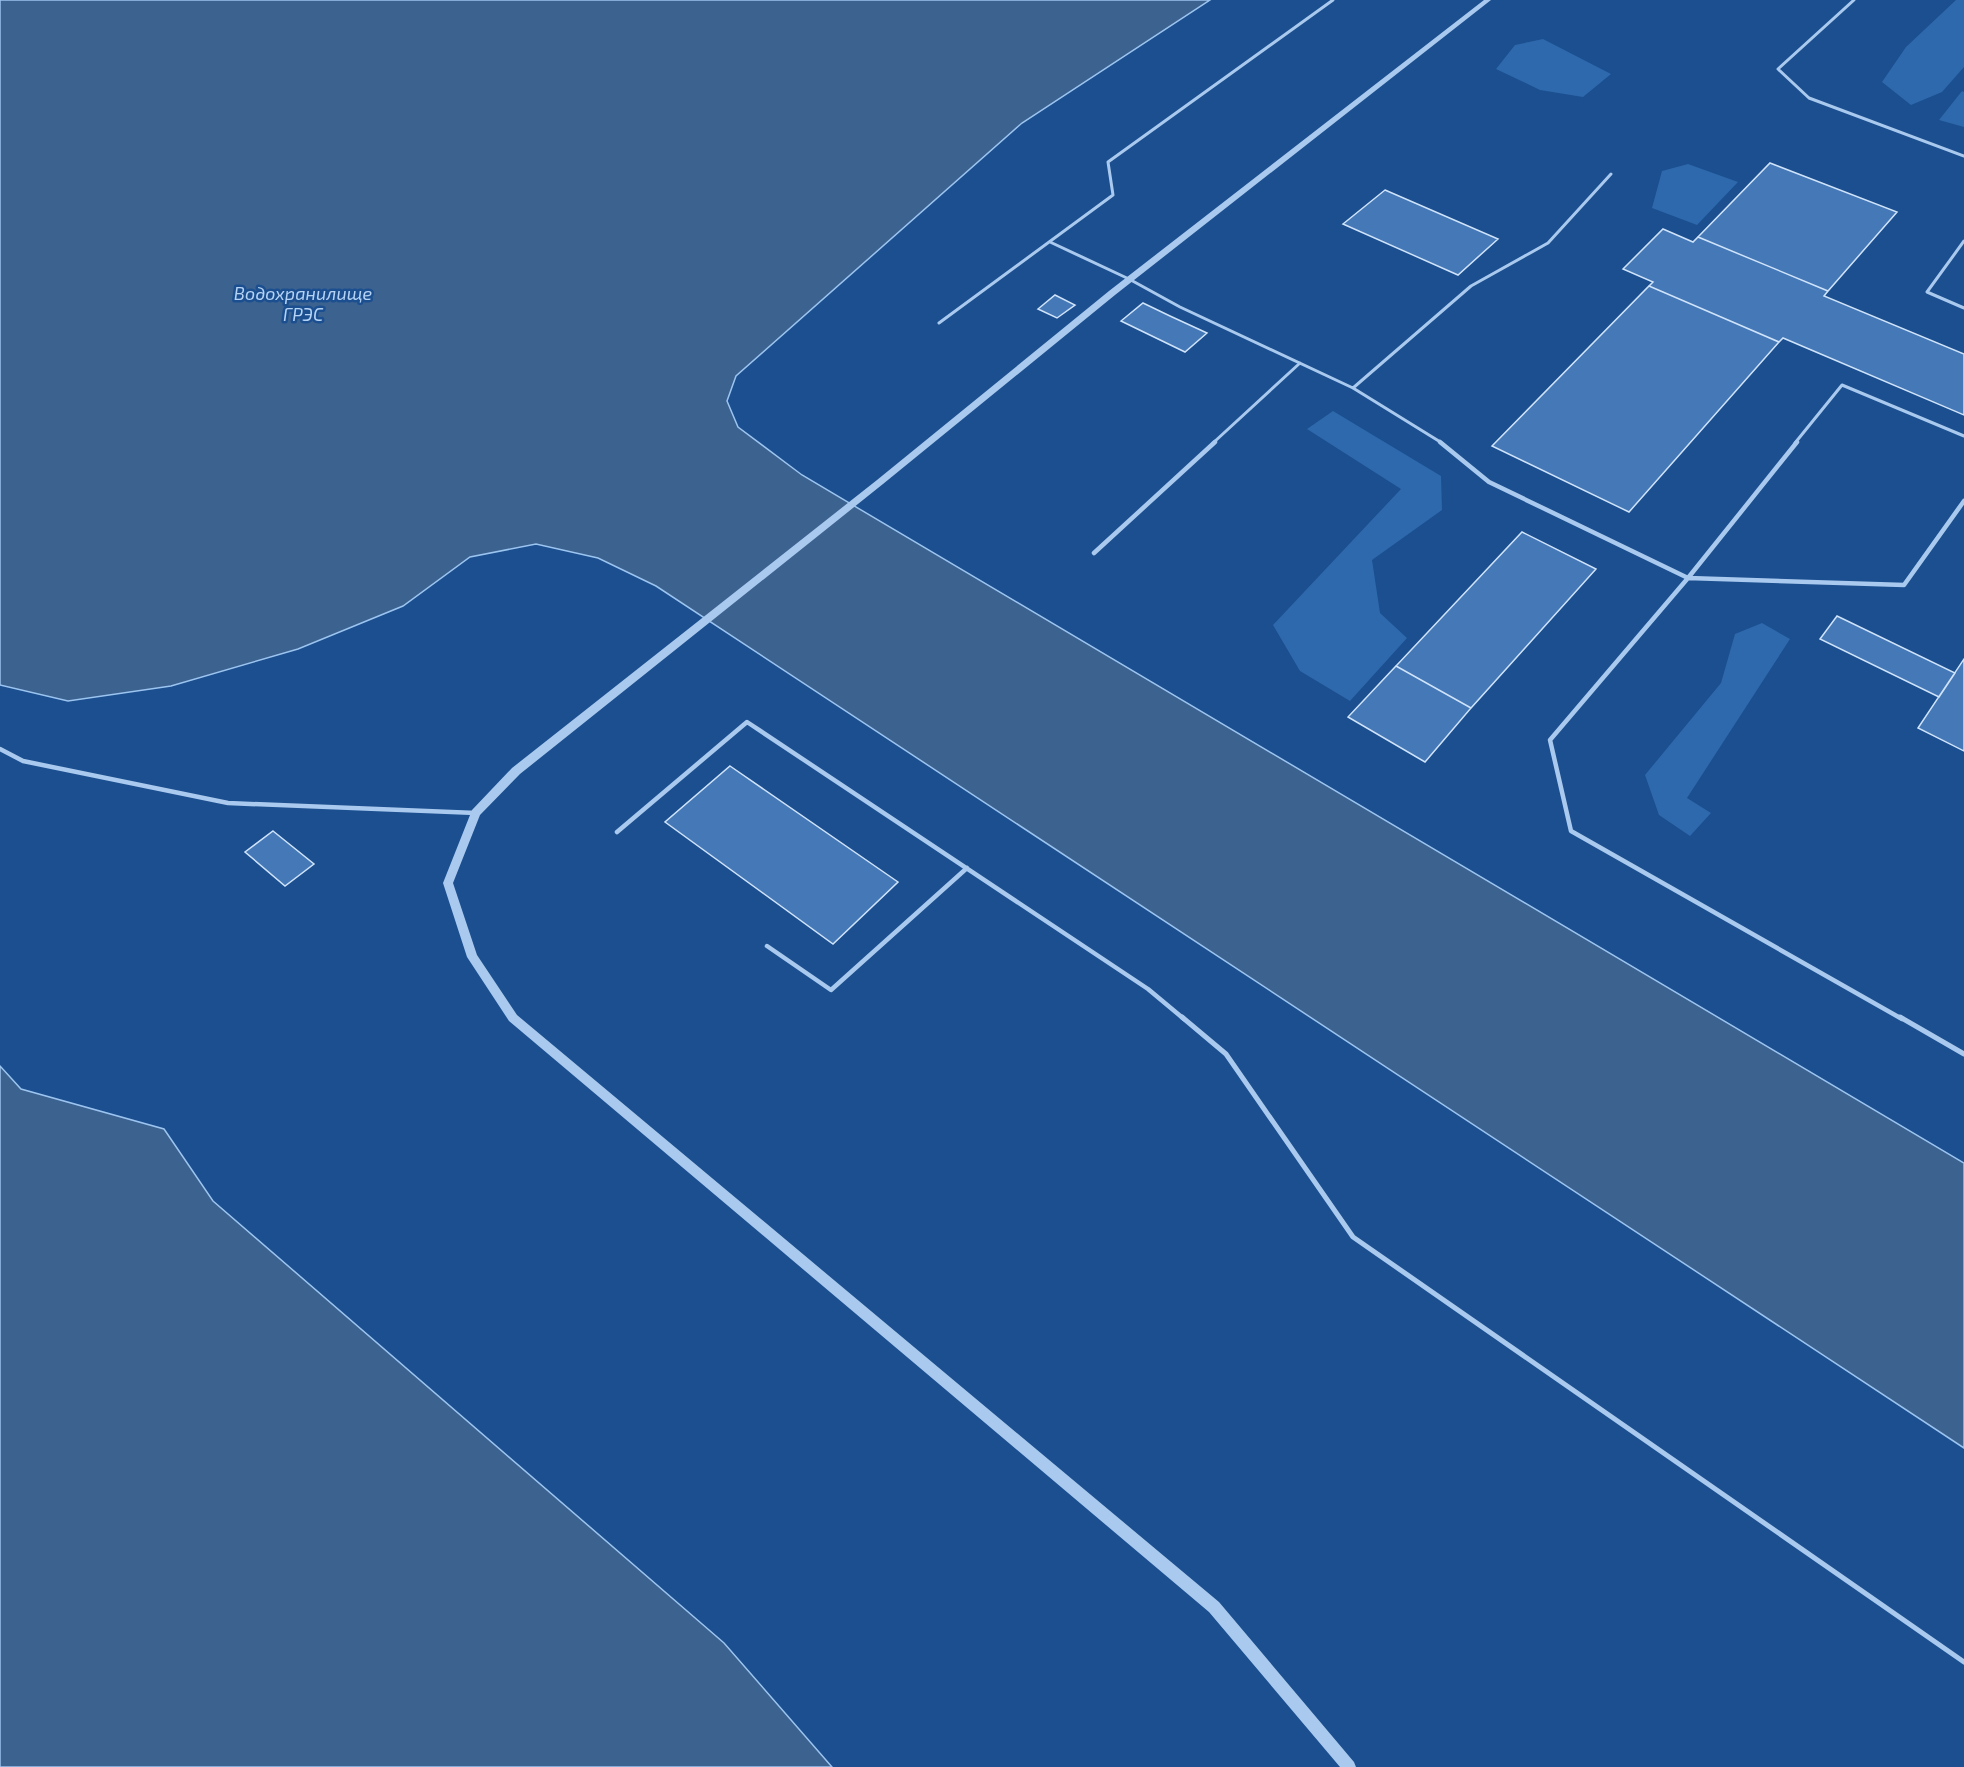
<svg xmlns="http://www.w3.org/2000/svg" width="1964" height="1767" viewBox="0 0 1964 1767" font-family="'Exo 2',sans-serif">
<style>
.green{fill:#2e69ad}
.water{fill:#3c6290;stroke:#9cc4f0;stroke-width:1.5}
.building{fill:#4478b7;stroke:#cfe3fa;stroke-width:1.5}
.lines{fill:none;stroke-linecap:round;stroke-linejoin:round}
.service-far2{stroke:#a9c9ee;stroke-width:3}
.service-far1{stroke:#a9c9ee;stroke-width:4.5}
.service{stroke:#a9c9ee;stroke-width:5}
.tertiary{fill:#a9c9ee;fill-rule:evenodd}
.labels{text-anchor:middle;stroke-width:5;stroke-linejoin:round;paint-order:stroke}
.far-water-label{font-size:18px;font-style:italic;fill:#b5d3f5;stroke:#1b4f8f}
</style>
<rect width="100%" height="100%" fill="#1b4f8f"/>
<path class="green" d="M1956 0H1964V67L1942 92 1911 105 1882 82 1906 47Z
M1543 39 1611 74 1583 97 1540 90 1496 69 1515 45Z
M1962 91 1964 92V127L1939 120Z
M1688 164 1738 182 1697 225 1652 208 1662 171Z
M1333 411 1441 476 1442 510 1372 560 1380 613 1407 638 1350 701 1300 671 1273 625 1401 489 1307 429Z
M1762 623 1790 639 1687 798 1711 813 1690 836 1659 815 1645 775 1721 683 1735 634Z"/>
<path class="water" d="M0 0H1210L1022 123 736 376 727 401 738 427 802 475 1964 1163V1448L656 586 598 558 536 544 470 557 403 606 298 649 171 686 68 701 0 685Z
M0 1066 21 1089 164 1129 213 1201 724 1643 832 1767H0Z"/>
<path class="building" d="M1770 163 1897 212 1828 291 1698 237Z
M1385 190 1498 239 1458 275 1343 224Z
M1663 229 1693 242 1698 237 1828 291 1824 296 1964 354V415L1783 338 1779 342 1649 286 1653 282 1623 269Z
M1649 286 1779 342 1629 512 1492 446Z
M1055 295 1075 305 1057 318 1038 309Z
M1143 303 1170 316 1207 333 1185 352 1121 321Z
M1522 532 1596 569 1471 708 1396 666Z
M1837 616 1955 673 1939 697 1820 639Z
M1964 659V751L1918 728Z
M1396 666 1471 708 1425 762 1348 717Z
M730 766 898 882 833 944 665 822Z
M273 831 314 864 285 886 245 852Z"/>
<g class="lines">
<path class="service-far2" d="M1854 0 1778 69 1809 98 1964 156
M1964 241 1927 292 1964 308
M1050 242 1129 279 1180 307 1353 388 1442 443
M939 323 1113 195 1108 162 1333 0
M1353 388 1471 286 1548 243 1611 174
M1213 443 1300 363
M1795 443 1842 385 1964 436"/>
<path class="service-far1" d="M1440 442 1489 482 1688 578 1904 585 1964 501
M1797 442 1688 578 1550 740 1571 831 1902 1019
M1094 553 1215 442
M0 749 23 761 228 803 476 813
M617 832 747 722 1148 989 1184 1019
M767 946 831 990 967 868"/>
<path class="service" d="M1182 1017 1226 1054 1353 1237 1964 1662
M1900 1017 1964 1054"/>
<path class="tertiary" d="M1484 0H1491L1115 295 883 484 520 774 480 815 453 883 477 955 517 1015 1219 1602 1354 1762 1356 1767H1340L1209 1612 509 1021 467 957 443 883 472 810 512 768 877 480 1109 291Z"/>
</g>
<g class="labels">
<g class="far-water-label">
<text x="303" y="300">Водохранилище<tspan x="303" dy="21">ГРЭС</tspan></text>
</g>
</g>
</svg>
